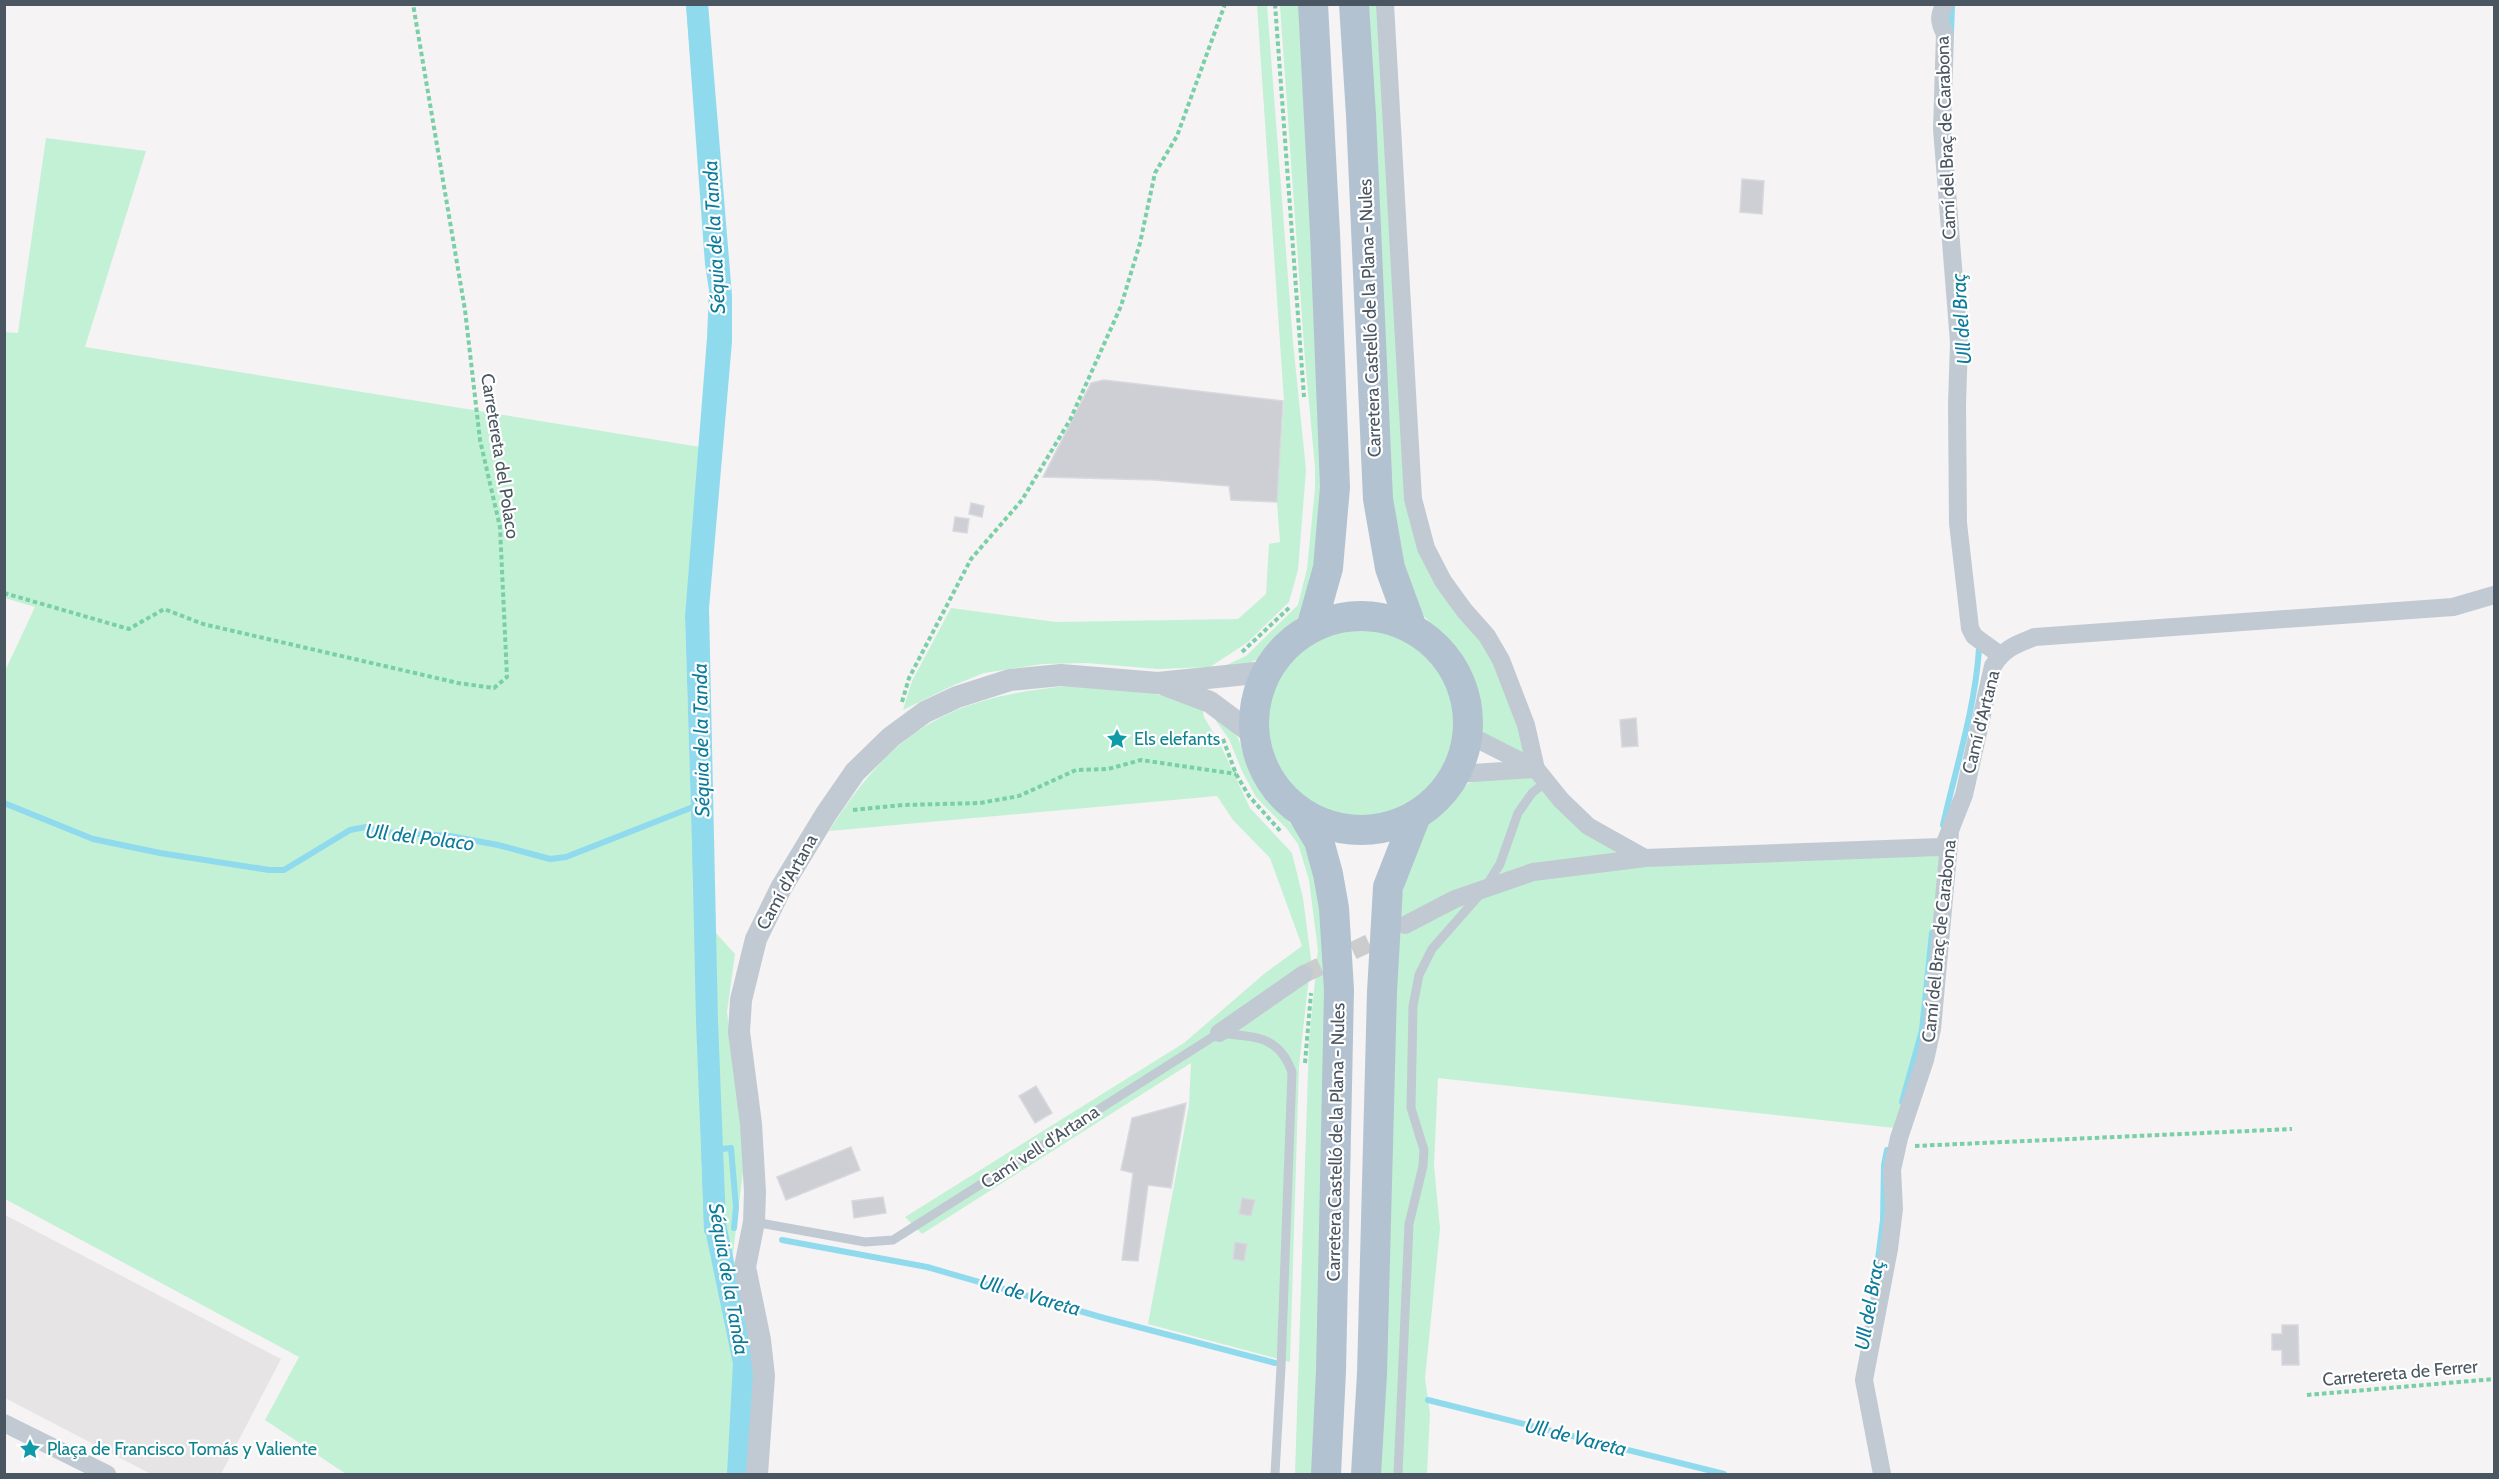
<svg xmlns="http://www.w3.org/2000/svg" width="2499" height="1479" viewBox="0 0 2499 1479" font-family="Cabin,sans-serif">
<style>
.education{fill:#e6e4e5}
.green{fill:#c3f1d5}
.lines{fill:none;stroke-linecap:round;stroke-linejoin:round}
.stream{stroke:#90daee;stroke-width:6}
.canal{stroke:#90daee;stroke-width:22}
.building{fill:#cdcfd5;stroke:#d7d9de;stroke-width:1.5}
.minor-tunnel{stroke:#caccce;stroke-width:18;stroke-dasharray:18 9;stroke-linecap:butt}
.path{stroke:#7ad0a6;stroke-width:4;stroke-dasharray:4.5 3;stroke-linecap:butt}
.service{stroke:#c1cad2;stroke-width:9}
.minor{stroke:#c1cad2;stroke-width:18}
.tertiary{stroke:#c1cad2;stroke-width:22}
.primary{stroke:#b3c2d1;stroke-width:30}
.labels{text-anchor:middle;stroke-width:4.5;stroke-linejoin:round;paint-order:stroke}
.street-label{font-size:18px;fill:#4a5661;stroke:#fff}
.culture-label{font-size:18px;fill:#0d838f;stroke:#fff;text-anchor:start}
.water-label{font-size:20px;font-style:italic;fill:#0c7c9b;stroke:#fff}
</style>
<rect width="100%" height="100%" fill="#f5f3f3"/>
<path class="education" d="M5 1215 281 1359 221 1474H151L5 1398Z"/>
<path class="green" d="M1257 5H1267L1293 342 1306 470 1298 570 1289 602 1248 642 1210 667 1158 669 1086 663 1043 664 984 673 954 685 903 710 912 681 951 608 1056 622 1238 619 1266 594 1269 544 1280 542 1277 502 1284 401Z
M1280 5H1302L1323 447 1318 553 1299 617 1271 641 1258 659 1246 665 1222 667 1246 656 1298 605 1307 569 1315 489V467L1305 360Z
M1367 5H1382L1409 499 1496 661 1528 756 1483 736 1478 691 1456 650 1423 615 1413 599 1392 520Z
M46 138 146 151 85 347 700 447 685 622 705 1234 712 1246 736 1352 738 1381 733 1474H346L265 1420 299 1357 5 1199V671L35 607 5 598 4 332 18 333Z
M1268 723a93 93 0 1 1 186 0a93 93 0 1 1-186 0Z
M1067 686 1154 693 1202 707 1204 717 1220 744 1250 808 1292 853 1303 898 1311 959 1299 1066 1290 1362 1148 1324 1189 1105 1191 1063 922 1234 905 1217 1184 1043 1264 974 1302 946 1270 858 1233 820 1217 796 829 831C894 729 948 698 1067 686Z
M1215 715 1230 726 1238 738 1253 779 1276 809 1296 829 1310 853 1328 948 1314 1474H1295L1309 1041 1318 950 1309 880 1298 844 1287 829 1256 797 1242 771 1229 739 1216 721Z
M1534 776 1624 855 1571 870 1944 851 1927 1031 1895 1128 1438 1078 1434 1165 1440 1229 1425 1379 1430 1413 1427 1474H1378L1398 914 1411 855 1427 824 1448 806 1467 784 1481 779Z
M715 932 735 954 727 1012 741 1121 744 1163 731 1270 723 1229 717 1125Z"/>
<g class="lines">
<path class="stream" d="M689 4 708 264 712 290 710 338 688 617 707 1231 709 1234 718 1233
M1951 33 1952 6
M4 803 93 839 160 853 269 870H284L350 830 366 827 382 832 450 836 498 845 550 859 566 857 693 807 702 806
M1943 825C1956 767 1975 709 1979 649
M1902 1102 1922 1030 1932 933
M713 1150 731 1148 736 1207 734 1228
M782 1240 927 1267 1104 1318 1275 1363
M1877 1267 1883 1220 1884 1165 1887 1150
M1428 1400 1724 1474"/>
<path class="canal" d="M697 4 721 296V341L698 608 707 1021 715 1224 744 1363 738 1474"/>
</g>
<path class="building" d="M1742 179 1764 181 1762 214 1740 212Z
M1104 380 1283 401 1277 502 1231 500 1229 486 1155 480 1043 477 1091 383Z
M971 503 984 506 982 517 969 514Z
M955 517 969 519 967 533 953 531Z
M1636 718 1638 746 1622 747 1620 720Z
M1036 1086 1052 1113 1035 1123 1019 1096Z
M1186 1103 1171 1188 1148 1185 1138 1261 1122 1260 1133 1173 1121 1170 1132 1118Z
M851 1147 860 1170 786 1200 777 1177Z
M883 1197 886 1213 854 1218 852 1201Z
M1242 1198 1255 1200 1251 1216 1239 1214Z
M1235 1242 1247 1244 1244 1261 1233 1259Z
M2282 1325H2298L2299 1365H2282V1350H2272V1334H2282Z"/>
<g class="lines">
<path class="minor-tunnel" d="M1304 974 1390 933"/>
<path class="path" d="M1275 4 1304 397
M4 593 129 629 164 609 203 624 458 683 494 688 507 677 500 527 480 440 465 310 413 4
M1242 652 1291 606
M902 702 909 678 971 559 1022 500 1070 420 1121 306 1140 243 1155 173 1177 136 1225 4
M1223 739 1236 774 1249 796 1282 833
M853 810 903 805 980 803 1019 796 1076 770 1108 769 1141 760 1236 774
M1305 1063 1311 993
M1915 1146 2292 1129
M2307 1395 2494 1379"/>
<path class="service" d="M754 1222 865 1242 893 1240 1219 1033C1254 1037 1279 1035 1292 1072L1281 1367 1275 1474
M1398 1474 1409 1224 1423 1166 1424 1150 1411 1108 1413 1006 1419 975 1432 949 1483 891 1500 864 1518 813 1532 793 1547 781"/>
<path class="minor" d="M1385 4 1413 499 1426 548 1443 581 1464 610 1487 636 1501 660 1526 725 1536 769
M1945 4C1938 16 1939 22 1945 34L1942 129 1959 342 1957 405 1958 523 1970 628 1974 636 2000 655
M1469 735 1536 769 1561 800 1588 826 1645 858 1940 847 1945 843 1964 795 1993 666C2004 648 2017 644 2035 637L2453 607 2494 595
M1457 774 1534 769
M1405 925 1455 899 1533 872 1645 858
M1219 1033 1304 974
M4 1423 107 1474
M1882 1474 1864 1380 1889 1249 1894 1209 1892 1170 1899 1138 1925 1060 1932 1029 1950 833"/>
<path class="tertiary" d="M1165 685 1210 702 1253 734
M757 1474 764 1376 760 1340 745 1267 754 1222 755 1192 751 1124 739 1032 741 1000 756 939 781 888 826 814 855 772 891 737 925 712 957 697 1010 680 1061 675 1158 683 1266 672"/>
<path class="primary" d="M1354 4 1361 115 1378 499 1390 568 1412 628
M1254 723a107 107 0 1 1 214 0a107 107 0 1 1-214 0Z
M1311 628 1328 568 1335 487 1325 233 1313 4
M1304 816 1319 841 1328 874 1334 908 1339 990 1331 1371 1326 1474
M1366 1474 1372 1374 1382 992 1388 887 1415 818"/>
</g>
<defs>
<symbol id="sight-bare" viewBox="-9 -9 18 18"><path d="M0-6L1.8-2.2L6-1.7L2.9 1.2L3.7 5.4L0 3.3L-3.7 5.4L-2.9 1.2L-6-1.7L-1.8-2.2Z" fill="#0f9aa8" stroke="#fff" stroke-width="2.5" paint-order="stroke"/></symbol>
</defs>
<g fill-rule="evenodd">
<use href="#sight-bare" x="1102" y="724" width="30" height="30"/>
<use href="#sight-bare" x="15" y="1434" width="30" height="30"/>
</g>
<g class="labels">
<g class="street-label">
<text transform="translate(1946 138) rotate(-92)" y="6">Camí del Braç de Carabona</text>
<text transform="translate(1370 318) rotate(-92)" y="6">Carretera Castelló de la Plana - Nules</text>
<text transform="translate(500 456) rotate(81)" y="6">Carretereta del Polaco</text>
<text transform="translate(1981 722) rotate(-76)" y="6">Camí d'Artana</text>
<text transform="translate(787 882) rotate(-61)" y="6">Camí d'Artana</text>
<text transform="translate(1939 941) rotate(-84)" y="6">Camí del Braç de Carabona</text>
<text transform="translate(1336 1142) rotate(-89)" y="6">Carretera Castelló de la Plana - Nules</text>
<text transform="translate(1040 1147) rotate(-33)" y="6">Camí vell d'Artana</text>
<text transform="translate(2400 1373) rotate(-5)" y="6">Carretereta de Ferrer</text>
</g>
<g class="culture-label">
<text x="1134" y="745">Els elefants</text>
<text x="47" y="1455">Plaça de Francisco Tomás y Valiente</text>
</g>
<g class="water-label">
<text transform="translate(714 237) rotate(-93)" y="7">Séquia de la Tanda</text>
<text transform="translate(1961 319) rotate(-94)" y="7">Ull del Braç</text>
<text transform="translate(701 740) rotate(-91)" y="7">Séquia de la Tanda</text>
<text transform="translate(420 837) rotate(7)" y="7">Ull del Polaco</text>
<text transform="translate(729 1279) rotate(80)" y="7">Séquia de la Tanda</text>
<text transform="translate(1030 1295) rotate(16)" y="7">Ull de Vareta</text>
<text transform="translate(1869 1305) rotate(-80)" y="7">Ull del Braç</text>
<text transform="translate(1576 1437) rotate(14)" y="7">Ull de Vareta</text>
</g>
</g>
<rect width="2499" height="1479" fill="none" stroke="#4a5661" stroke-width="12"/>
</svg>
